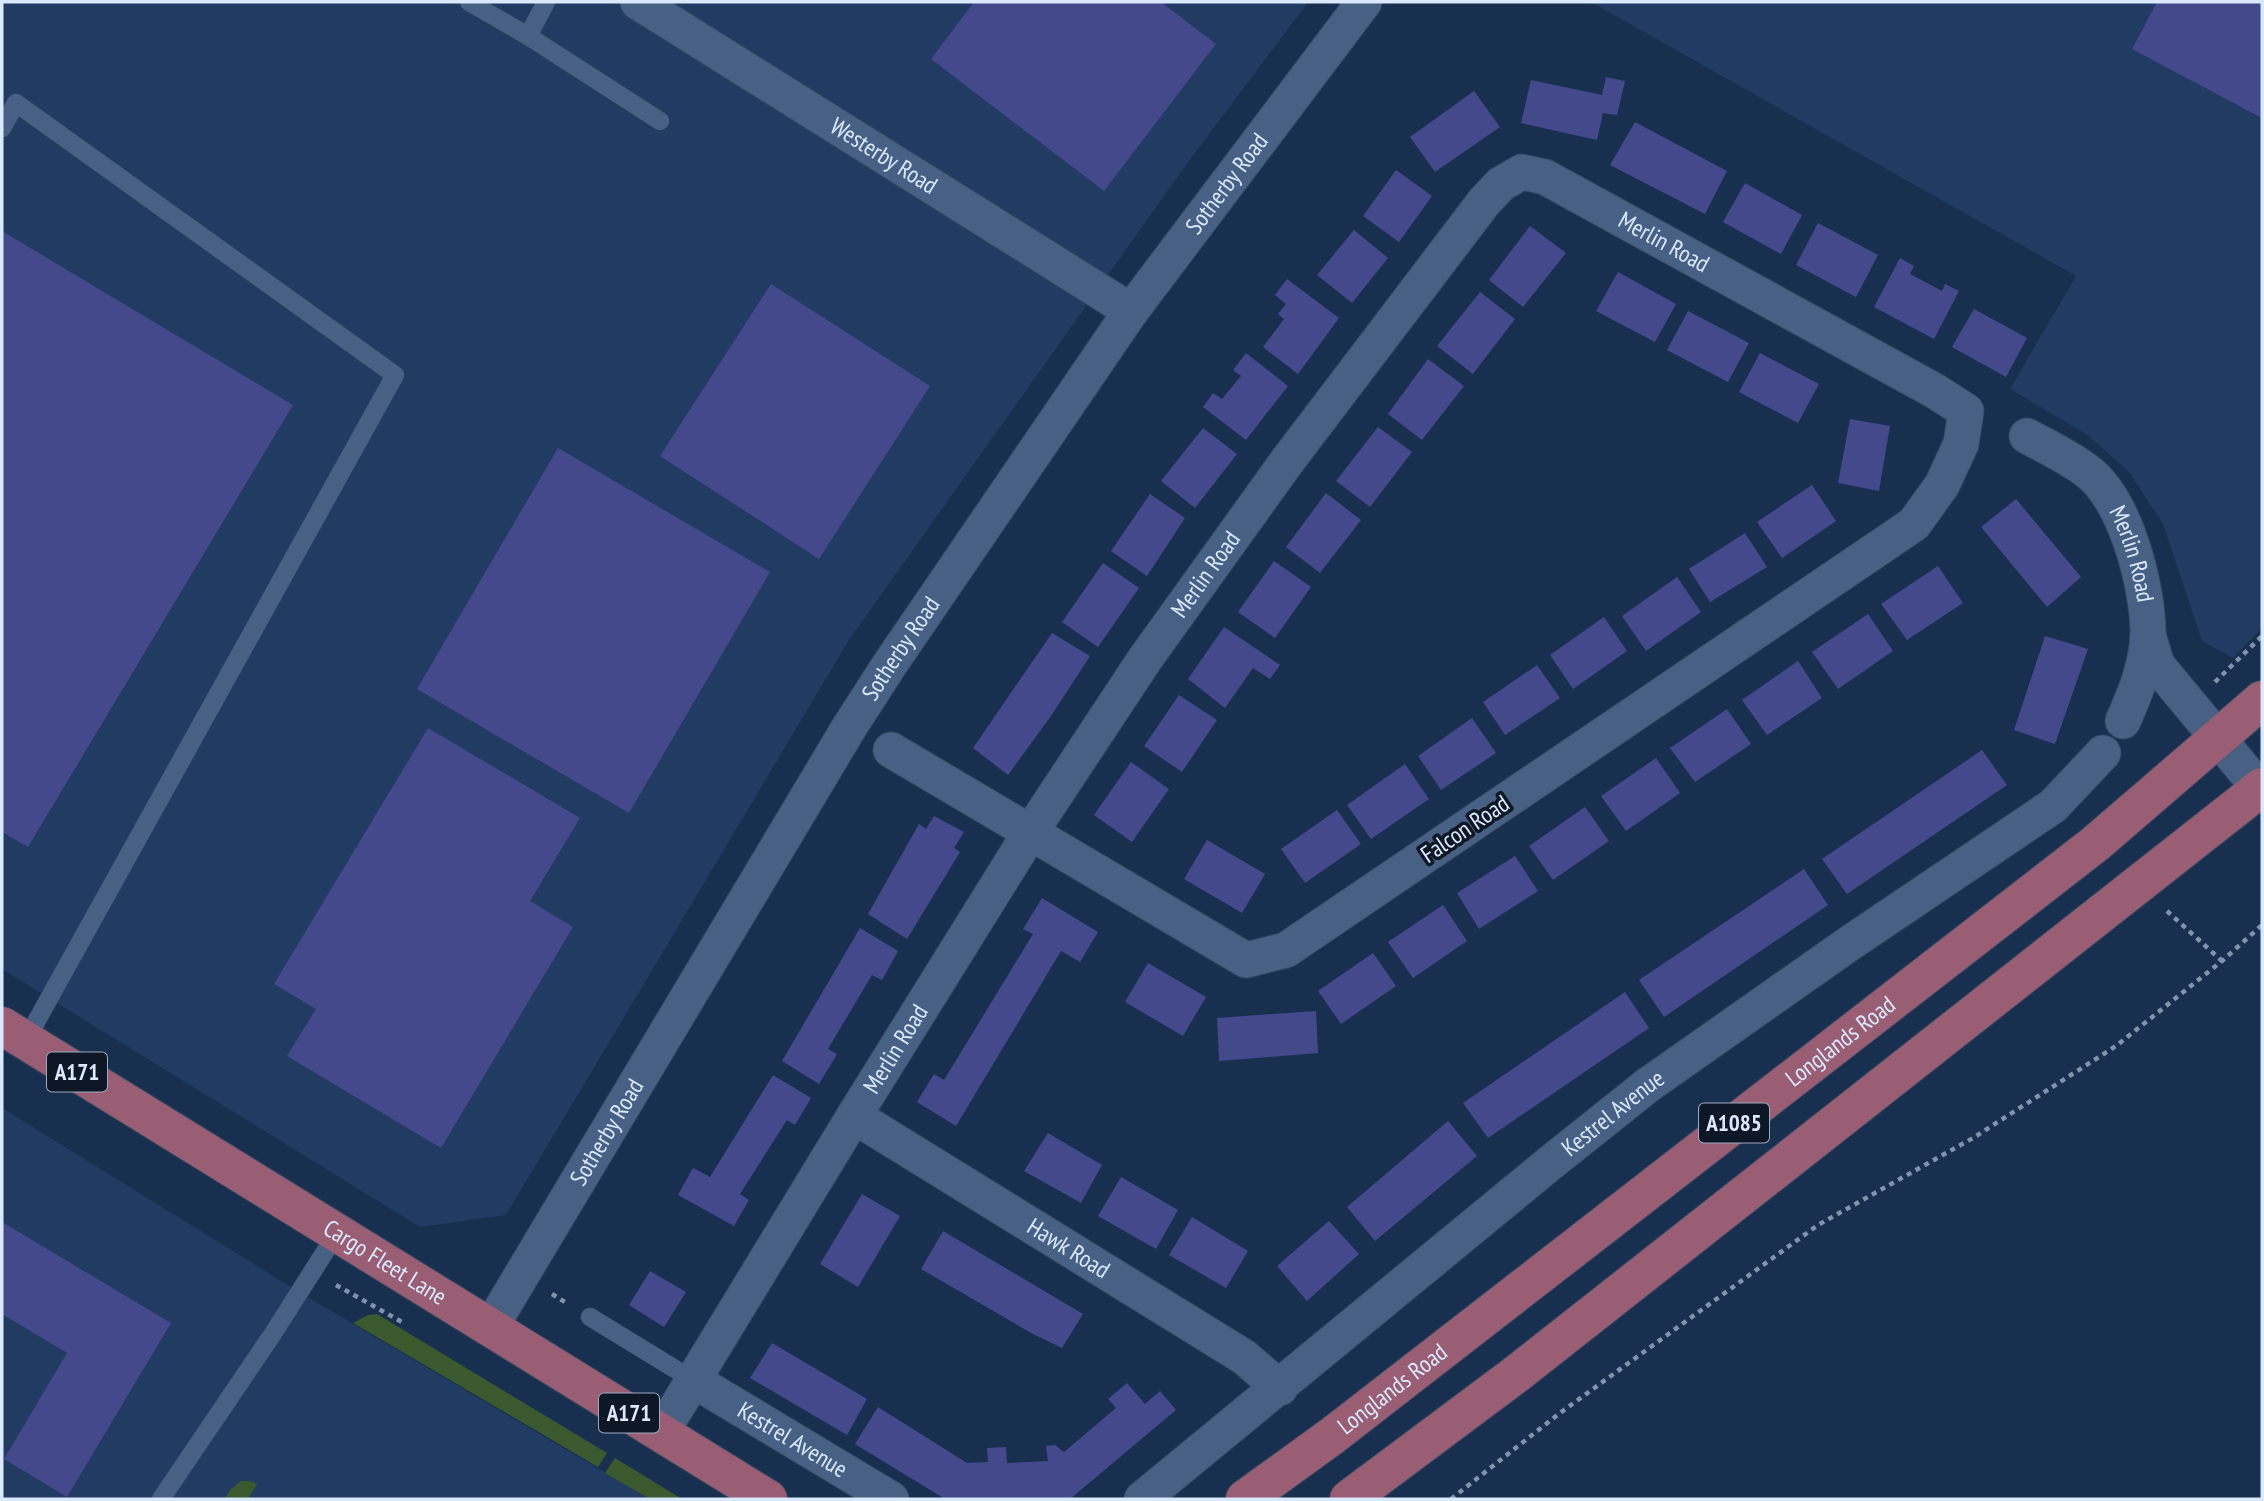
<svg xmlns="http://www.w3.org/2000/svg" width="2264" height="1501" viewBox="0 0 2264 1501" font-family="'PT Sans Narrow',sans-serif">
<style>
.built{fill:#213b62}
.green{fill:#3b592f}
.building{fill:#44498c}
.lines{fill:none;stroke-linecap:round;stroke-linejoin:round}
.lane-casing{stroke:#364964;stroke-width:19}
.street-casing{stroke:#364964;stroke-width:37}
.primary-casing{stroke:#364964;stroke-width:40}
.path{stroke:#8194ae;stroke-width:4.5;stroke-dasharray:5 5;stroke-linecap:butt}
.lane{stroke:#476084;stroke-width:18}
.street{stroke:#476084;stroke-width:35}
.primary{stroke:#995e73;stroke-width:38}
.labels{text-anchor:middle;stroke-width:7;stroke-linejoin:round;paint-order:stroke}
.shield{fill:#0d1726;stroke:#9caabd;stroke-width:2}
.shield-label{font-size:23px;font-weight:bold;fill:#dae9fe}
.street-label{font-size:24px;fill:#dae9fe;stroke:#0d1726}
</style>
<rect width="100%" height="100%" fill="#182f50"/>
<path class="built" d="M2 2H1308L1191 158 849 640 506 1215 420 1227 2 969Z
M1591 2H2262V628L2233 658 2202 641 2163 524 2130 473 2089 436 2010 389 2076 276Z
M2 1108 299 1292 650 1499H2Z"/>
<path class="green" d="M377 1314 607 1453 598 1467 353 1323 368 1315Z
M615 1458 682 1499H650L605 1473Z
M241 1481H250L257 1484 248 1499H224L231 1489Z"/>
<path class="building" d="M974 2H1161L1216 44 1104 191 931 59Z
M2157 2H2262V118L2132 49Z
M1606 77 1625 81 1617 115 1603 113 1597 140 1521 123 1531 80 1602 95Z
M1474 91 1500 127 1435 172 1410 137Z
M1635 122 1727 171 1705 214 1610 165Z
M1396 170 1432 196 1399 242 1363 216Z
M1745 183 1802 215 1781 254 1723 222Z
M1818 223 1878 255 1856 297 1796 265Z
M1530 226 1566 253 1523 307 1489 280Z
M1354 230 1388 258 1352 303 1317 275Z
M2 231 293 405 28 847 2 832Z
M1900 258 1914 266 1910 274 1942 291 1945 284 1959 291 1934 339 1874 307Z
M1618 272 1676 304 1655 342 1596 311Z
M1287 279 1339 318 1298 374 1263 347 1284 319 1278 314 1286 304 1275 295Z
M771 284 930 386 819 559 660 456Z
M1480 292 1515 319 1473 374 1437 346Z
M1974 309 2027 338 2006 377 1952 347Z
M1688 311 1749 343 1728 382 1667 350Z
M1246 353 1288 386 1246 440 1203 407 1213 393 1222 399 1241 376 1233 370Z
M1760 353 1819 384 1798 423 1739 392Z
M1428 359 1464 386 1422 440 1388 414Z
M1850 419 1890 426 1879 491 1838 483Z
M1378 427 1412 452 1370 507 1336 481Z
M1203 428 1237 454 1195 508 1161 481Z
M558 448 770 572 629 813 417 689Z
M1812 485 1836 521 1782 558 1757 522Z
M1326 493 1361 520 1320 573 1286 547Z
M1150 494 1185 518 1147 576 1111 551Z
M2016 499 2081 577 2047 607 1981 527Z
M1745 533 1767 567 1710 602 1689 569Z
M1274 561 1311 587 1275 638 1238 612Z
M1103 563 1139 588 1098 647 1062 622Z
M1938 566 1963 603 1907 640 1881 604Z
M1677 577 1701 612 1646 651 1622 616Z
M1868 614 1893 651 1838 689 1812 652Z
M1604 617 1627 651 1573 689 1550 655Z
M1224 627 1280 665 1270 679 1253 668 1225 708 1188 679Z
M1052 633 1090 656 1051 716 1008 775 973 748Z
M2045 636 2088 649 2055 744 2014 730Z
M1798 661 1822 698 1767 735 1742 700Z
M1537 665 1560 698 1505 735 1483 702Z
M1179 695 1217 720 1182 772 1144 746Z
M1727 709 1751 744 1695 782 1670 748Z
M1472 718 1496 753 1441 790 1418 756Z
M428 728 580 818 530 901 573 927 441 1148 287 1056 316 1009 274 984Z
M1982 750 2007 785 1847 894 1822 859Z
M1656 758 1680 793 1626 831 1601 796Z
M1131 762 1169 789 1132 842 1094 815Z
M1405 764 1429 799 1371 839 1347 805Z
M1585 807 1609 841 1553 880 1529 846Z
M1337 810 1361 844 1305 883 1281 849Z
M934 816 964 832 954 848 960 852 907 939 868 914 919 824 926 829Z
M1207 840 1265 874 1242 913 1184 879Z
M1515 856 1538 891 1479 929 1457 893Z
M1804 869 1828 905 1664 1017 1639 980Z
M1042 898 1098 932 1080 962 1061 951 956 1126 917 1102 934 1074 944 1080 1033 934 1023 929Z
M1443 905 1467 941 1413 978 1388 942Z
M860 928 898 951 882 980 872 975 828 1049 837 1054 819 1084 782 1061Z
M1373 953 1396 986 1341 1024 1318 991Z
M1148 963 1206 997 1183 1036 1125 1002Z
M1625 992 1649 1028 1488 1138 1463 1103Z
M1316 1011 1318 1053 1219 1061 1217 1018Z
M773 1075 811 1098 795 1125 787 1120 740 1194 749 1200 734 1226 678 1195 693 1168 710 1177Z
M1448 1121 1477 1156 1375 1241 1347 1207Z
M1048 1133 1102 1165 1081 1203 1024 1171Z
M1121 1177 1178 1210 1156 1249 1098 1216Z
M862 1194 900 1216 858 1287 820 1264Z
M1192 1217 1248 1251 1226 1288 1169 1255Z
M1329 1221 1359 1254 1307 1301 1277 1266Z
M2 1222 171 1323 67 1497 4 1459 67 1353 2 1314Z
M943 1231 1083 1314 1062 1348 1033 1334 921 1269Z
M650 1271 686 1292 664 1327 629 1305Z
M772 1343 867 1399 847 1435 750 1378Z
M1127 1383 1145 1404 1160 1391 1176 1410 1070 1499H945L855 1444 878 1407 967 1463 988 1462 987 1448 1006 1447 1007 1463 1048 1461 1046 1446 1055 1445 1064 1452 1116 1408 1108 1399Z"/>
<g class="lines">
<defs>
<path id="lane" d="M469 2 528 36 546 2
M528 36 660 121
M2 128 16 103 395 375 26 1040
M590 1317 693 1380
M161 1499 274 1332 337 1233"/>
<g id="street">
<path id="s1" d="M638 2 1131 311"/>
<path id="s2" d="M2027 436C2047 447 2069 457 2087 471 2126 500 2148 587 2148 634 2147 665 2135 694 2123 721"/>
<path d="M2148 635 2157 665 2260 789"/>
<path id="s3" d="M854 1116 1244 1357 1280 1388"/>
<path id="s4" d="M490 1328 850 726 890 664 1131 311 1364 2"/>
<path id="s5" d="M693 1380 891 1499"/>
<path id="s6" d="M661 1433 854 1116 1030 833 1145 659 1288 460 1484 202 1501 184 1522 172 1545 177 1935 391 1966 411 1961 444 1942 485 1914 524 1286 950 1246 960 891 750"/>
<path id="s7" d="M1142 1499 1549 1164 1648 1085 1850 943 2053 806 2103 753"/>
</g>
<g id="primary">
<path id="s8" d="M2 1026 768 1499"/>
<path id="s9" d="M1245 1499 1332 1436 2095 844 2262 700"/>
<path d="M1349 1499 1515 1375 2262 787"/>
</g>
</defs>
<use href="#lane" class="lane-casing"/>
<use href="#street" class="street-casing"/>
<use href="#primary" class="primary-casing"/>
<path class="path" d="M2215 682 2262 636
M2167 911 2222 961
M336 1285 402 1322
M552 1294 568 1304
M1451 1499 1560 1413 1818 1225 1973 1138 2116 1046 2222 961 2262 925"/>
<use href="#lane" class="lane"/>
<use href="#street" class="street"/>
<use href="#primary" class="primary"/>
</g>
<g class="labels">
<g class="shield">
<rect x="47" y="1052.5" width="60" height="39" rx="5"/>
<rect x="1699" y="1103.5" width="70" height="39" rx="5"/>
<rect x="599" y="1393.5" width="60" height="39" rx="5"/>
</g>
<g class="shield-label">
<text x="77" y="1080">A171</text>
<text x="1734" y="1131">A1085</text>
<text x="629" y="1421">A171</text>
</g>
<g class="street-label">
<text dy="8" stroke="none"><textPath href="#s1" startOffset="290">Westerby Road</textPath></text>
<text dy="8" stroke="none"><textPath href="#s4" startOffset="1362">Sotherby Road</textPath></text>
<text dy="8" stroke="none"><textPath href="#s6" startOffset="1690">Merlin Road</textPath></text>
<text dy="8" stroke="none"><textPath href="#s2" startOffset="166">Merlin Road</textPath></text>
<text dy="8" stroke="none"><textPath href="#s6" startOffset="1017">Merlin Road</textPath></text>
<text dy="8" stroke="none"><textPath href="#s4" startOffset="794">Sotherby Road</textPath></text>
<text transform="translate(1465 829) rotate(-34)" y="8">Falcon Road</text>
<text dy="8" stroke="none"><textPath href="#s9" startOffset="751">Longlands Road</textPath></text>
<text dy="8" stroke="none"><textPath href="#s6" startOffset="450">Merlin Road</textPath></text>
<text dy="8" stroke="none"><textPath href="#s7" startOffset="609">Kestrel Avenue</textPath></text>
<text dy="8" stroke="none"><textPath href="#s4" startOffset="228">Sotherby Road</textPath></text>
<text dy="8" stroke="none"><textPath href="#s3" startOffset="252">Hawk Road</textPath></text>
<text dy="8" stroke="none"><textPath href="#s8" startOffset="450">Cargo Fleet Lane</textPath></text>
<text dy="8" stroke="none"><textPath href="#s9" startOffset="184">Longlands Road</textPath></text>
<text dy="8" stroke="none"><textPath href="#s5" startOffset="116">Kestrel Avenue</textPath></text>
</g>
</g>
<rect width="2264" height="1501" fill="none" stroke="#dae9fe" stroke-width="7"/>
</svg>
